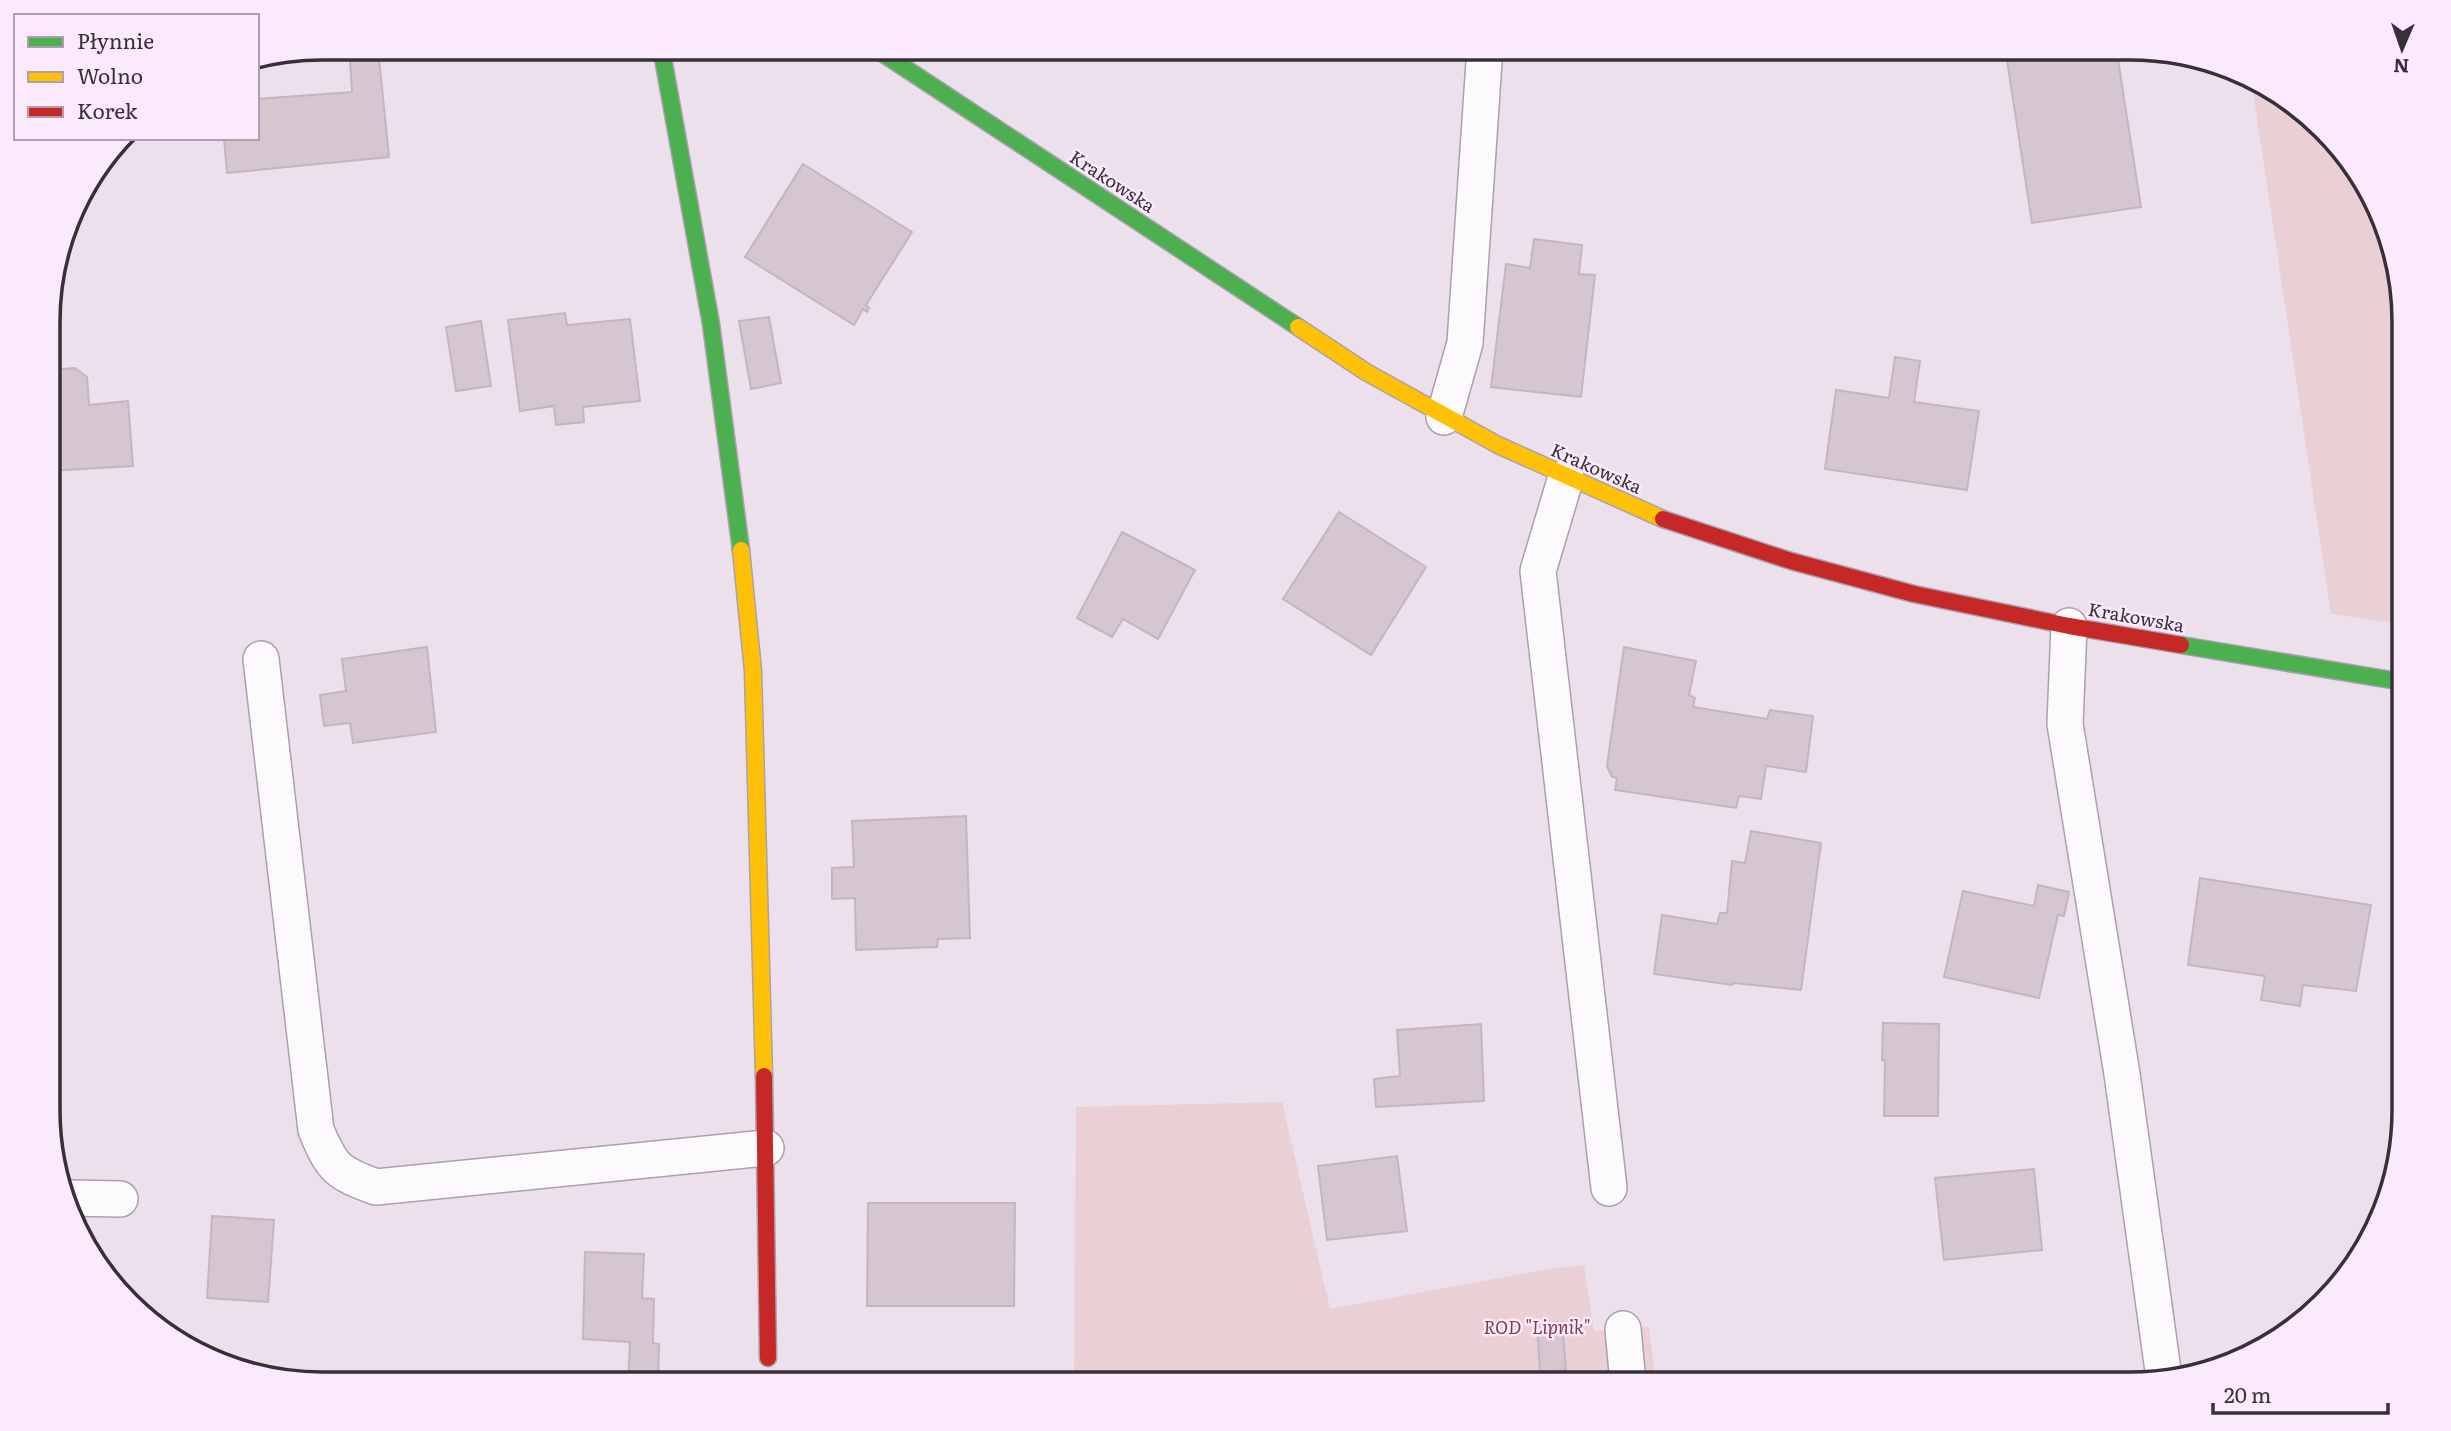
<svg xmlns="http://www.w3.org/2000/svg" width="2451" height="1431" viewBox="0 0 2451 1431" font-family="Literata,serif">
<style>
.green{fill:#eacfd5}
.building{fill:#d5c6d0;stroke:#c2b6bf;stroke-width:2}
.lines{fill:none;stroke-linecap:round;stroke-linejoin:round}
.lane-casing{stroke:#aaa1ab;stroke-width:38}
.fast-casing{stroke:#aaa1ab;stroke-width:19}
.slow-casing{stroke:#aaa1ab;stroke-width:19}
.jam-casing{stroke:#aaa1ab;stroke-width:19}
.lane{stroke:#fcfafc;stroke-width:35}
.fast{stroke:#4caf50;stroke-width:16}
.slow{stroke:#ffc107;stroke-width:16}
.jam{stroke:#c62828;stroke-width:16}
.labels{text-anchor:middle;stroke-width:5;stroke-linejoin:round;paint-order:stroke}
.street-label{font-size:18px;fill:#383039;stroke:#fbe9fd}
.park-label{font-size:18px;font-style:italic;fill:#813c40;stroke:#fbe9fd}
.rim{fill:none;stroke:#383039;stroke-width:3.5}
</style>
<rect width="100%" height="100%" fill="#ece0ed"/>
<path class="green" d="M2251 78 2267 84 2358 170 2389 234 2403 304V624L2331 614Z
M1282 1102 1330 1309 1544 1270 1584 1265 1594 1331 1649 1327 1656 1383 1074 1384 1076 1107Z"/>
<path class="building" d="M2005 47H2116L2141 207 2032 223Z
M379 58 389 157 227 173 224 138H257V99L352 92 350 61Z
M803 164 912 232 866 305 869 308 867 312 863 309 854 325 745 257Z
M1534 239 1582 245 1579 274 1595 275 1581 397 1491 387 1506 264 1530 268Z
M565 313 567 325 630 319 640 401 583 407 584 422 556 425 554 406 520 411 508 320Z
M769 317 781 383 751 389 739 321Z
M481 321 491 386 456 391 446 327Z
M1895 357 1920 361 1914 402 1979 411 1967 490 1825 469 1836 390 1889 398Z
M75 368 87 377 89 405 128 401 133 466 50 471V370Z
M1339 512 1426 567 1371 655 1283 599Z
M1122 532 1195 570 1158 639 1123 619 1112 637 1077 618Z
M427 647 436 732 353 743 350 723 324 726 320 695 346 691 342 659Z
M1624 647 1696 661 1689 695 1695 698 1693 707 1767 719 1770 710 1813 716 1806 772 1766 766 1761 799 1739 796 1736 808 1615 790 1617 778 1612 777 1607 766Z
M966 816 970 938 938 939 937 947 856 950 855 898 832 899V868L854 867 852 821Z
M1751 831 1821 843 1801 990 1734 983 1732 985 1654 974 1662 915 1717 924 1720 913H1727L1732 861 1745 863Z
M2200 878 2371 905 2356 991 2303 985 2300 1006 2261 1000 2265 976 2188 965Z
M2038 885 2069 892 2064 916 2058 915 2039 998 1944 977 1963 891 2034 906Z
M1883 1023 1939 1024 1938 1116H1884L1885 1061 1882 1060Z
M1481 1024 1484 1101 1376 1107 1374 1079 1400 1076 1397 1030Z
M1397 1156 1407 1231 1327 1240 1318 1166Z
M2034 1169 2042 1250 1944 1260 1935 1178Z
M868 1203H1015L1014 1306H867Z
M212 1216 274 1220 268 1302 207 1298Z
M585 1252 644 1254 642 1298 654 1299 653 1343 659 1344 658 1384H628L630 1342 583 1339Z
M1562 1322 1566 1370 1540 1372 1537 1324Z"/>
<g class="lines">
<defs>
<path id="lane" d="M1444 417 1465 343 1485 47
M1566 477 1538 571 1609 1188
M2069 626 2065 724 2122 1074 2164 1378
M261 659 316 1130C332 1168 337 1173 376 1187L766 1148
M70 1198 120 1199
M1623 1329 1628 1383"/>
<path id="fast" d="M661 47 711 324 741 550
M873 47 1298 327
M2181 645 2403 682"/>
<path id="slow" d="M1298 327 1366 372 1498 445 1663 519
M741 550 753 671 764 1076"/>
<path id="jam" d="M1663 519 1791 561 1914 594 2069 626 2181 645
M764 1076 768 1358"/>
</defs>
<use href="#lane" class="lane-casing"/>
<use href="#fast" class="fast-casing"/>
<use href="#slow" class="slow-casing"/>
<use href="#jam" class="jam-casing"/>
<use href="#lane" class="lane"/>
<use href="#fast" class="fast"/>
<use href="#slow" class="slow"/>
<use href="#jam" class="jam"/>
</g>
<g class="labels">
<g class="street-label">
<text transform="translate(1112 182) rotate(33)" y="6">Krakowska</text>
<text transform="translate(1596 469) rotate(24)" y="6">Krakowska</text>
<text transform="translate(2136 618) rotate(10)" y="6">Krakowska</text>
</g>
<g class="park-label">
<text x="1537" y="1334">ROD "Lipnik"</text>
</g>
</g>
<path d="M0 0H2451V1431H0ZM322 60H2130A262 262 0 0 1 2392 322V1110A262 262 0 0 1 2130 1372H322A262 262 0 0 1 60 1110V322A262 262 0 0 1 322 60Z" fill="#fbe9fd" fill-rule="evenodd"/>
<path class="rim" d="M322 60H2130A262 262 0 0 1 2392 322V1110A262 262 0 0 1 2130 1372H322A262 262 0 0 1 60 1110V322A262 262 0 0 1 322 60Z"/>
<rect x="14" y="14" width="245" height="126" fill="#fbe9fd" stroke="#ad9faf" stroke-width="2"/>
<rect x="28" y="37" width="35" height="10" fill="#4caf50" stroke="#ad9faf" stroke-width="2"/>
<text x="77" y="49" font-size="21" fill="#383039">Płynnie</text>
<rect x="28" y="72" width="35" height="10" fill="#ffc107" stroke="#ad9faf" stroke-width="2"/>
<text x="77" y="84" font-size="21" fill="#383039">Wolno</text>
<rect x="28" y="107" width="35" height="10" fill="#c62828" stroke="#ad9faf" stroke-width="2"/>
<text x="77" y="119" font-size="21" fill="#383039">Korek</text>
<g transform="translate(2402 49) rotate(182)" stroke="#fbe9fd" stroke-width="5" paint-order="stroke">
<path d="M0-5L12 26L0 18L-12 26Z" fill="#383039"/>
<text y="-10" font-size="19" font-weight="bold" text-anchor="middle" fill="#383039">N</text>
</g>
<path d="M2213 1403v10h175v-10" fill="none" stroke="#383039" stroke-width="3.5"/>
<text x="2224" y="1403" font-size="21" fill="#383039" stroke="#fbe9fd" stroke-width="5" paint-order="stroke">20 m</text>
</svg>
